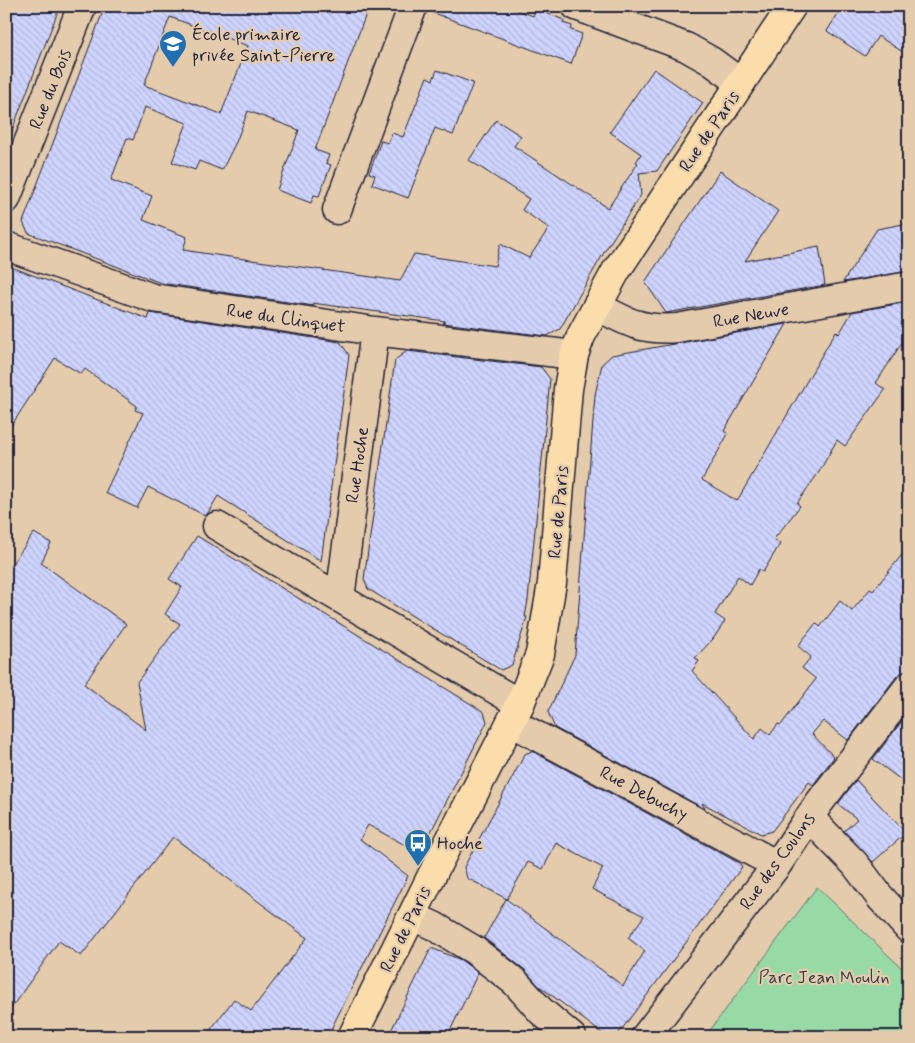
<svg xmlns="http://www.w3.org/2000/svg" width="915" height="1043" viewBox="0 0 915 1043" font-family="Mynerve,sans-serif">
<style>
.park{fill:#98daa5;stroke:#5d7e70}
.building{fill:url(#building-back-hatch);stroke:#22223b;fill-rule:evenodd}
.lines{fill:none;stroke-linecap:round;stroke-linejoin:round}
.minor-casing{stroke:#22223b;stroke-width:31}
.major-casing{stroke:#22223b;stroke-width:31}
.minor{stroke:#e3cbab;stroke-width:28}
.major{stroke:#faddab;stroke-width:28}
.labels{text-anchor:middle;stroke-width:4.5;stroke-linejoin:round;paint-order:stroke}
.poi-label{font-size:18px;fill:#22223b;stroke:#e3cbab;text-anchor:start}
.street-label{font-size:18px;fill:#22223b;stroke:#e3cbab}
.park-label{font-size:18px;fill:#343e4b;stroke:#e3cbab}
</style>
<defs>
<pattern id="building-back-hatch" width="6" height="6" patternUnits="userSpaceOnUse" patternTransform="scale(1.25)"><rect width="6" height="6" fill="#ced4fd"/><path d="M-1 5l2 2M0 0l6 6M5-1l2 2" fill="none" stroke="#b1b6da"/></pattern>
</defs>
<rect width="100%" height="100%" fill="#e3cbab"/>
<filter id="ink" filterUnits="userSpaceOnUse"><feTurbulence type="fractalNoise" baseFrequency=".02" numOctaves="2"/><feDisplacementMap in="SourceGraphic" scale="10" xChannelSelector="R" yChannelSelector="G"/><feConvolveMatrix kernelMatrix="1 2 1 2 8 2 1 2 1" color-interpolation-filters="sRGB"/></filter>
<g filter="url(#ink)">
<path class="park" d="M817 887 909 975V1037H705Z"/>
<path class="building" d="M6 6H60L7 143H6Z
M105 6H369L315 150 329 155 326 163 331 165 319 196 314 195 311 203 277 190 299 130 248 111 236 142 222 170 199 161 195 170 172 162 187 123 145 107 133 140 127 138 111 180 152 196 143 220 187 237 183 250 202 253 400 281 414 254 495 266 500 244 529 258 549 228 522 210 529 199 469 160 496 120 521 136 514 146 608 208 638 163 636 162 641 154 610 132 654 69 703 103 657 171 639 173 641 195 606 249 560 329 547 336 443 323 445 321 312 303 314 306 161 283 28 233 23 222ZM170 17 248 46 221 114 144 85Z
M428 6H507L533 16 536 9 564 20 563 23 572 26 571 30 582 34 571 64 428 11Z
M843 6H895L909 15V56L878 36 865 56 827 31Z
M437 70 473 83 453 135 435 128 408 198 372 184 375 175 369 173 381 141 388 143 392 133 403 137 427 77 433 80Z
M720 171 778 211 745 261 819 247 825 285 666 313 645 282Z
M909 223V271L843 282 877 229Z
M6 265 148 319 150 313 340 342 349 355 321 561 218 496 206 516 148 487 137 508 105 493 143 413 135 410 137 406 85 369 81 374 55 358 6 434Z
M909 302V351L901 344 876 383 885 390 845 446 837 440 819 472 797 503 800 506 774 539 780 544 763 572 759 569 750 585 738 576 715 614 725 621 713 639 695 658 699 661 692 671 754 739 762 728 770 735 778 724 781 725 816 679 802 668 811 657 798 646 816 623 820 627 840 601 852 611 870 589 873 591 909 546V671L903 672 897 676 848 740 823 721 812 734 834 757 813 785 809 782 772 831 761 834 702 803 705 809 555 728 548 712 575 655 595 395 602 364 612 355 787 324 724 431 728 434 702 480 737 501 836 331 839 334 852 312Z
M407 351 541 367 550 379 528 600 525 617H527L512 665 501 670 368 589 364 579 395 360Z
M34 533 51 543 41 563 126 624 84 684 146 730 137 682 180 624 165 614 182 587 169 579 197 536 484 712 487 722 420 853 368 825 360 839 408 876 327 1037H205L234 999 251 1011 307 938 173 837 81 956 59 941 6 1015V572Z
M909 712V786L873 759Z
M532 751 739 863 742 867 616 1037H607L538 985 525 970 484 938 506 899 623 986 645 951 628 938 644 916 592 889 603 868 556 843 543 869 528 862 507 899 467 878 464 867 525 754Z
M856 780 906 833 873 862 844 831 857 819 838 804Z
M431 948 461 960 478 973 447 1037H388Z"/>
<g class="lines">
<defs>
<path id="minor" d="M576 6 686 47 711 61 741 83
M6 199 82 6
M337 210 413 6
M6 246 153 298 375 331 574 355
M597 306C626 322 643 331 677 328L909 286
M217 526 520 704
M340 598 375 331
M511 722 777 865
M810 818 855 864 880 897 909 929
M412 916 434 926 474 950 515 982 541 1011 572 1037
M645 1037 777 865 819 803 909 686"/>
<path id="major" d="M352 1037 436 867 520 704 540 654 552 583 568 389 574 355 581 336 616 271 792 6"/>
</defs>
<use href="#minor" class="minor-casing"/>
<use href="#major" class="major-casing"/>
<use href="#minor" class="minor"/>
<use href="#major" class="major"/>
</g>
</g>
<defs>
<symbol id="school-pin" viewBox="-11 -11 22 30"><path d="M0 17L-7.5 6A9.5 9.5 0 1 1 7.5 6Z" fill="#1f6fb2" stroke="#e3cbab"/><path d="M0-5L7-2L0 1L-7-2ZM-4 1L0 2.5L4 1V4Q0 6-4 4Z" fill="#fff"/></symbol>
<symbol id="bus-pin" viewBox="-11 -11 22 30"><path d="M0 17L-7.5 6A9.5 9.5 0 1 1 7.5 6Z" fill="#1f6fb2" stroke="#e3cbab"/><path d="M-5-6H5V4H4V6H2V4H-2V6H-4V4H-5ZM-3.5-4V0h7V-4ZM-3.5 1.2v1.5H-2V1.2ZM2 1.2v1.5H3.5V1.2Z" fill="#fff"/></symbol>
</defs>
<g fill-rule="evenodd">
<use href="#school-pin" x="157" y="28" width="32" height="43"/>
<use href="#bus-pin" x="402" y="827" width="32" height="43"/>
</g>
<g class="labels">
<g class="poi-label">
<text x="192" y="40">École primaire<tspan x="192" dy="21">privée Saint-Pierre</tspan></text>
<text x="437" y="849">Hoche</text>
</g>
<g class="street-label">
<text transform="translate(50 89) rotate(-68)" y="6">Rue du Bois</text>
<text transform="translate(709 131) rotate(-56)" y="6">Rue de Paris</text>
<text transform="translate(751 315) rotate(-10)" y="6">Rue Neuve</text>
<text transform="translate(286 318) rotate(8)" y="6">Rue du Clinquet</text>
<text transform="translate(357 465) rotate(-82)" y="6">Rue Hoche</text>
<text transform="translate(558 512) rotate(-85)" y="6">Rue de Paris</text>
<text transform="translate(644 793) rotate(28)" y="6">Rue Debuchy</text>
<text transform="translate(777 861) rotate(-54)" y="6">Rue des Coulons</text>
<text transform="translate(405 929) rotate(-64)" y="6">Rue de Paris</text>
</g>
<g class="park-label">
<text x="824" y="983">Parc Jean Moulin</text>
</g>
</g>
<rect width="915" height="1043" fill="none" stroke="#e3cbab" stroke-width="25"/>
<rect x="12" y="12" width="890" height="1018" fill="none" stroke="#22223b" stroke-width="2" filter="url(#ink)"/>
</svg>
